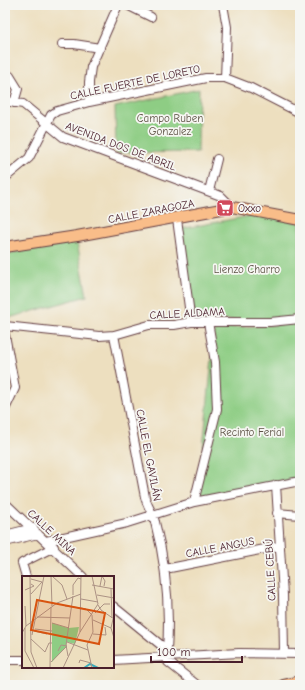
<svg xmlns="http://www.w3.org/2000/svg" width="305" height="690" viewBox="0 0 305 690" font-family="'Comic Neue',sans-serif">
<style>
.green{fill:#8ecd84;stroke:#6c7658}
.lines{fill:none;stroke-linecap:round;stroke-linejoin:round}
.minor-casing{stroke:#623c41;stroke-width:10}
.major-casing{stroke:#623c41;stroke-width:12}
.minor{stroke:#fff;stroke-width:8}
.major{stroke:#f9bd89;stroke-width:10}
.labels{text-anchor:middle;stroke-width:3.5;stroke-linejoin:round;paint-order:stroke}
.street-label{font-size:11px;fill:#4a1f2b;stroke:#f6f6f2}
.park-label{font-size:11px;fill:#5e5346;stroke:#f6f6f2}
.poi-label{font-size:11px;fill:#4a1f2b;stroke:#f6f6f2;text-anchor:start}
.inset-river{fill:none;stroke:#3dacbb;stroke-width:2}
.inset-road{fill:none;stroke:#ac9284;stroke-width:1}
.view{fill:#d8530f;fill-opacity:0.15;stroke:#d8530f;stroke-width:2}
.inset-edge{fill:none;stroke:#4a1f2b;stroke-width:2}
</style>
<rect width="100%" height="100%" fill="#f6f6f2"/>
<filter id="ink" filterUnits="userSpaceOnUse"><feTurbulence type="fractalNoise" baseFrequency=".025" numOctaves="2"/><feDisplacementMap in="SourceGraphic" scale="8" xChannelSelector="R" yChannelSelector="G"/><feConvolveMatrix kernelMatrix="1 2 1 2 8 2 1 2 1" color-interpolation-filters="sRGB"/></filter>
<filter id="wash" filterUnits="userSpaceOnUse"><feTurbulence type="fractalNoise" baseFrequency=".012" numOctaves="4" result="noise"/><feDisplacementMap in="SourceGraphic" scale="16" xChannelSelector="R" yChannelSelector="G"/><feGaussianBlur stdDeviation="0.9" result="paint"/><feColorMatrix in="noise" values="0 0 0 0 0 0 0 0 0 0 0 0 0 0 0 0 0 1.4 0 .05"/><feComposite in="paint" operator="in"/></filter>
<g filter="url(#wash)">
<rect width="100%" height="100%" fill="#eddfbf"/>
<path class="green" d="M199 89 198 152 116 153 115 107Z
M260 214 300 223V322L195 319 180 229Z
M77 242 87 296 5 319V254Z
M300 323V479L198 498 215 329Z"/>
</g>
<g filter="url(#ink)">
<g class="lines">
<defs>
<path id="minor" d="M127 5 151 17
M223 5 227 27 225 78
M62 44H74L100 48
M5 73 10 76 18 89 14 103
M5 101 23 104 63 137 221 196 232 207
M89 102V82L91 67 118 5
M298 112 300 102
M5 178 29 158 51 115 57 111 89 102 206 78H225L251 88 300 113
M209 191 217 159
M177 219 191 322
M5 326 99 336 114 335 149 325H174L191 322H270L300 319
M5 335 15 388 6 407
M114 335 145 497C147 506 153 513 155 522 166 564 170 607 167 650
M276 485 283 595 284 653
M194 502 217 409 215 362 208 322
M5 503 83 577
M277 513 300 515
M5 535 33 528
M46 541 127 523 194 502 300 481
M5 542 38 534
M165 569 280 546
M26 577 22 563 54 547
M113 606 167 650 168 662 197 685
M5 660H23
M113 660 239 653 300 654"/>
<path id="major" d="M5 247 77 236 232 207 300 220
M283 685 300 681"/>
</defs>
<use href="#minor" class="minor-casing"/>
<use href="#major" class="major-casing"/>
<use href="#minor" class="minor"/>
<use href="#major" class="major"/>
</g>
</g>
<defs>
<symbol id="supermarket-square" viewBox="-11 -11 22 22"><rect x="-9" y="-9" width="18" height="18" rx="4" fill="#d1495b" stroke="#f6f6f2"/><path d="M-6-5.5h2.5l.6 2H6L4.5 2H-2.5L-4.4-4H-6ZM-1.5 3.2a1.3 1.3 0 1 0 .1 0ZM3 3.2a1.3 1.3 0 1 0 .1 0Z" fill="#fff"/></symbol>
</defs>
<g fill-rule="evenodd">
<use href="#supermarket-square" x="215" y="198" width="20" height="20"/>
</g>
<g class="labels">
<g class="street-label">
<text transform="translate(135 82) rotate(-12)" y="4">CALLE FUERTE DE LORETO</text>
<text transform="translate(121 146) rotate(21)" y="4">AVENIDA DOS DE ABRIL</text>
<text transform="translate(151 211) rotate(-11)" y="4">CALLE ZARAGOZA</text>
<text transform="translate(187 313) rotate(-3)" y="4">CALLE ALDAMA</text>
<text transform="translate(149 455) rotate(79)" y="4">CALLE EL GAVILÁN</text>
<text transform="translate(52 532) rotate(43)" y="4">CALLE MINA</text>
<text transform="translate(220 547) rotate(-11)" y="4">CALLE ANGUS</text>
<text transform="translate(270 570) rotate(-93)" y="4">CALLE CEBÚ</text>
</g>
<g class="park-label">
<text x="170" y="122">Campo Ruben<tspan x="170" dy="13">Gonzalez</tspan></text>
<text x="247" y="273">Lienzo Charro</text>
<text x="252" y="436">Recinto Ferial</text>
</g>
<g class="poi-label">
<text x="238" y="212">Oxxo</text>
</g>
</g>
<g transform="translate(22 576)">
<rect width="92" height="92" fill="#eddfbf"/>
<path d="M30 47 46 52 57 51 53 68 45 66 44 71 30 86Z" fill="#8ecd84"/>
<path class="inset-river" d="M62 92 68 88 76 92"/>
<path class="inset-road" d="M8 0 9 76 15 92M29 0 30 30M30 0 40 9 45 23M9 3 20 6 9 18M70 9 92 13M78 10 80 0 83 5 82 10M89 12 90 42M3 14 12 10 9 8M51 19V9L56 2 59 3M75 19 92 22M59 23 76 26M76 29 79 34 92 43M43 30 59 32M59 32 64 33 70 39M73 37 82 28H88M70 39 71 56 65 69 70 92M15 41 48 42M91 43 89 52 92 62M71 44 89 52M30 47 47 52M4 50 35 27 59 18M3 52V75L12 92M13 53 30 55M12 55 25 58M58 56 76 28 70 0M0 57 4 50 3 30M71 58 84 59 83 51M10 59 22 0M9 63 23 76 27 67H30M45 66 66 74M36 75 39 69 45 70M46 80 44 69 51 20M29 86 45 70M57 87 58 84 69 87M28 92 29 31M41 92 58 56 59 0"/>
<path class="view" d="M15 24 83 37 77 68 9 54Z"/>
<rect width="92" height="92" class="inset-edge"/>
</g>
<rect width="305" height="690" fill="none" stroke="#f6f6f2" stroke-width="20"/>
<path d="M151 656v6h91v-6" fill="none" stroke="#4a1f2b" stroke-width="2"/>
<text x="157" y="656" font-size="12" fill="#4a1f2b" stroke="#f6f6f2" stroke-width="3" paint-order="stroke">100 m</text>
</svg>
